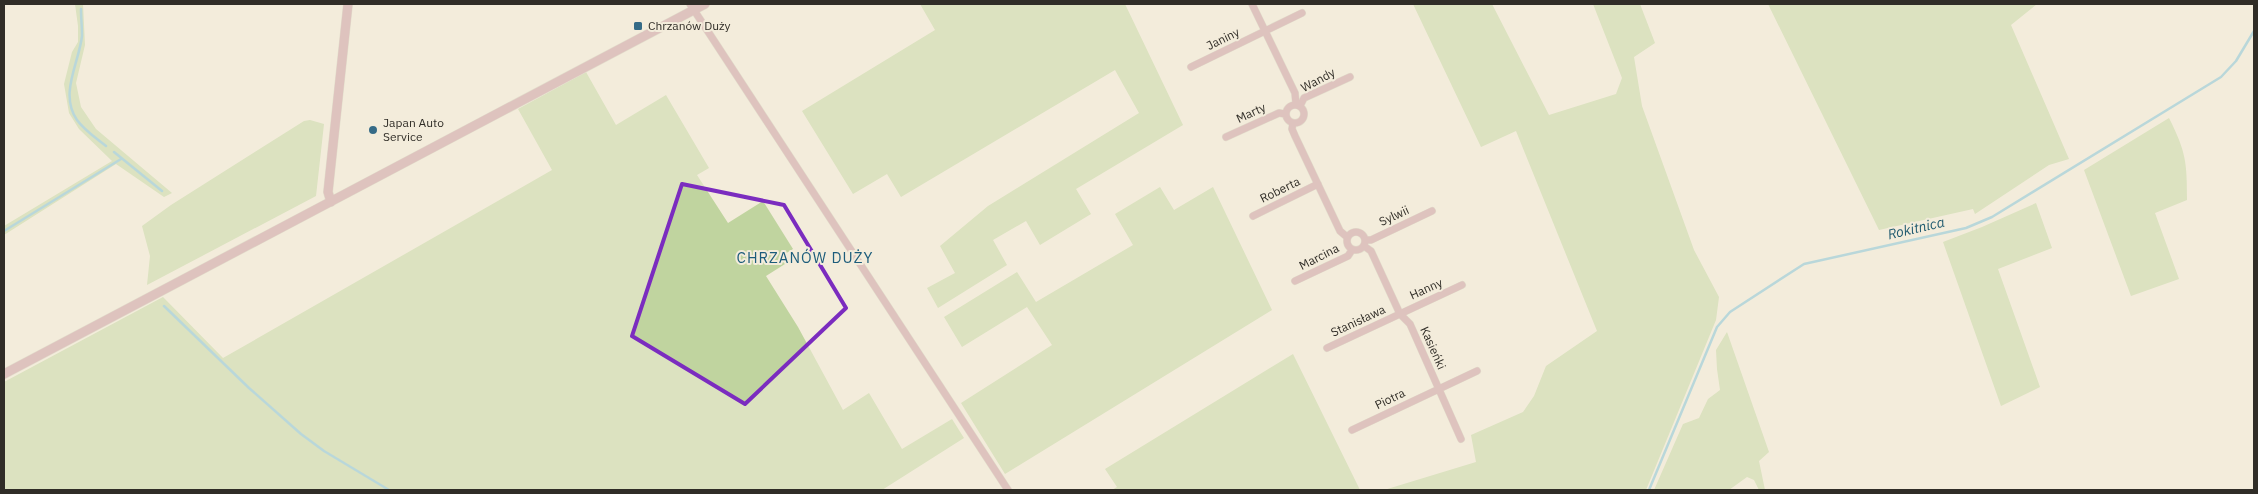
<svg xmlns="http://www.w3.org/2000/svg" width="2258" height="494" viewBox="0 0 2258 494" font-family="'IBM Plex Sans',sans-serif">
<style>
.green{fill:#c0d49f}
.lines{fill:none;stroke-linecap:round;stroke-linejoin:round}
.stream{stroke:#74bdda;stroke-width:2.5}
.minor-casing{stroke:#d0cabb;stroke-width:8}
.tertiary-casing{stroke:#d0cabb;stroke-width:10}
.minor{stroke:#c6919b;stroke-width:7}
.tertiary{stroke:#c6919b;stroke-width:9}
.marked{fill:none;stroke:#7b2cbf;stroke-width:4;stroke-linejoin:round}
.poi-dot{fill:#356b87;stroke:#f3ecdb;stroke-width:2}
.labels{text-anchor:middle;stroke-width:4;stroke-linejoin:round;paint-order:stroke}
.poi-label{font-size:12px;fill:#302d27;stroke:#f3ecdb;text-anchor:start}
.street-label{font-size:12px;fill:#302d27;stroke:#f3ecdb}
.water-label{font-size:14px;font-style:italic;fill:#215b70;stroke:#f3ecdb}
.quarter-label{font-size:15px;letter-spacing:1px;fill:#1c5c7b;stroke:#f3ecdb}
</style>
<rect width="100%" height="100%" fill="#f3ecdb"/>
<path class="green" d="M75 4H83L85 45 76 83 81 107 96 129 172 193 164 197 116 164 4 235V226L112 161 79 129 69 113 64 84 72 52 78 42V26Z
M920 4H1125L1183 125 1076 189 1091 214 1040 245 1026 221 993 240 1007 265 938 308 927 288 955 273 940 246 988 206 1139 113 1115 70 901 197 887 174 853 194 802 111 935 30Z
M1413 4H1492L1549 115 1616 94 1622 78 1593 4H1640L1655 43 1634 57 1642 106 1694 250 1719 297 1716 320 1646 490H1384L1476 462 1471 435 1523 412 1534 396 1546 366 1597 331 1516 131 1481 147Z
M1768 4H2037L2011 25 2069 159 2049 165 1975 214 1973 209 1879 230Z
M586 72 616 125 666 95 709 168 697 175 728 223 763 201 793 249 780 257 785 264 766 276 798 327 843 410 869 393 902 449 952 419 964 438 882 490H4V382L163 297 223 358 552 170 518 109Z
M2169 118C2186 152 2187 162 2187 200L2155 213 2179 279 2131 296 2084 170Z
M310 120 324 124 316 196 147 285 150 256 142 226 171 205 304 121Z
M1160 187 1174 210 1213 187 1272 310 1005 474 961 403 1052 345 1027 307 962 347 944 317 1017 272 1036 302 1133 245 1115 214Z
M2036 203 2052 248 1998 269 2040 387 2001 406 1943 242 1982 227Z
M1727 332 1769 452 1759 461 1765 490H1759L1754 480 1747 477 1729 490H1654L1683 424 1699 418 1708 399 1720 390 1717 369 1716 350Z
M1293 354 1360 490H1112L1117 487 1105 469Z"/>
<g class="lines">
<path class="stream" d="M81 9C81 18 82 27 82 36 79 63 59 94 77 120 84 130 96 138 106 146
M114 152 162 191
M4 231 121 159
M164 306 249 388 301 434 324 451 389 490
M1649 490 1717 327 1730 312 1804 264 1966 228 1992 217 2221 77 2236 61 2254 31"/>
<defs>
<path id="minor" d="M690 4 1008 490
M1252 4 1295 93 1296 105
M1191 67 1302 13
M1286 114a9 9 0 1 1 18 0a9 9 0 1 1-18 0Z
M1300 106 1304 98 1350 77
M1293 123 1292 129 1295 136 1340 231 1347 237
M1226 137 1279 113 1285 114
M1253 216 1318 184
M1347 241a9 9 0 1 1 18 0a9 9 0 1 1-18 0Z
M1365 240H1371L1432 211
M1364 246 1371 251 1400 314 1410 324 1461 439
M1295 281 1348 256 1352 250
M1327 348 1462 285
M1352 430 1477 371"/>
<path id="tertiary" d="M331 202 328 192 348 4
M4 374 705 4"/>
</defs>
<use href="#minor" class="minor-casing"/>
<use href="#tertiary" class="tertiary-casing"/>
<use href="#minor" class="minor"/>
<use href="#tertiary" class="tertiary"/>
</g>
<path d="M0 0H2258V494H0ZM682 184 784 205 846 308 745 404 632 336Z" fill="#f3ecdb" fill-opacity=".55" fill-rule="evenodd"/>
<path class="marked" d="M682 184 784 205 846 308 745 404 632 336Z"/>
<g class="poi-dot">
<rect x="633" y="21" width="10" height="10" rx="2.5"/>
<circle cx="373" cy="130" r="5"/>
</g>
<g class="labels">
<g class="poi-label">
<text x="648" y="30">Chrzanów Duży</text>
<text x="383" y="127">Japan Auto<tspan x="383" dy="14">Service</tspan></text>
</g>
<g class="street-label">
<text transform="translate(1223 39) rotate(-26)" y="4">Janiny</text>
<text transform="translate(1318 80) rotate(-28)" y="4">Wandy</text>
<text transform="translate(1251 113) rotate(-25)" y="4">Marty</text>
<text transform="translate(1280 190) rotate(-26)" y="4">Roberta</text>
<text transform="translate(1394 216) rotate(-25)" y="4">Sylwii</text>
<text transform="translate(1319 257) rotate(-27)" y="4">Marcina</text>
<text transform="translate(1426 289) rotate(-24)" y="4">Hanny</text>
<text transform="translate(1358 321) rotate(-25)" y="4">Stanisława</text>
<text transform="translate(1433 348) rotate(66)" y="4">Kasieńki</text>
<text transform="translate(1390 399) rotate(-26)" y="4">Piotra</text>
</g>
<g class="water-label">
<text transform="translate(1916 228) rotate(-13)" y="5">Rokitnica</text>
</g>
<g class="quarter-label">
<text x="805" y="263">CHRZANÓW DUŻY</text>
</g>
</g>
<rect width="2258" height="494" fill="none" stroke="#302d27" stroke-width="10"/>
</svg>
